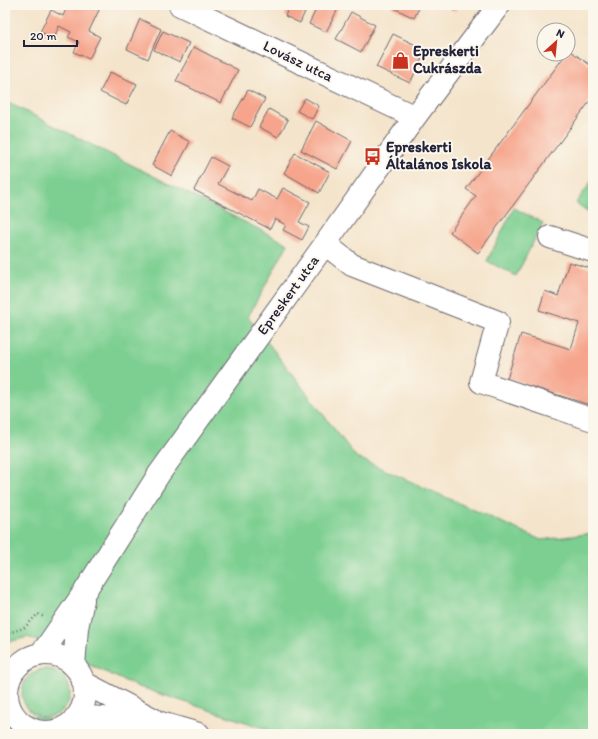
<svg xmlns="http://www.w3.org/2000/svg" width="598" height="739" viewBox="0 0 598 739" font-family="Itim,sans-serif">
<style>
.green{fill:#7dcf91;stroke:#507866}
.building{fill:#f6a58c}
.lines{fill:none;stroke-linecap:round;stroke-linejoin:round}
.minor-casing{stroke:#6c666d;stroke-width:24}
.path{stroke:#6c666d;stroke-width:2.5;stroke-dasharray:1 3;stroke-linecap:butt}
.minor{stroke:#fff;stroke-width:22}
.labels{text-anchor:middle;stroke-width:4;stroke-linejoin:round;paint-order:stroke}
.poi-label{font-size:15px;font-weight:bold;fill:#22223b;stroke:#fbf7ec;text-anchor:start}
.street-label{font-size:15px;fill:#22223b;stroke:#fbf7ec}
</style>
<rect width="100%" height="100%" fill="#fbf7ec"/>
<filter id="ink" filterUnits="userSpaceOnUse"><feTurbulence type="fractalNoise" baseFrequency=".025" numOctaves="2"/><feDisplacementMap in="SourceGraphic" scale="8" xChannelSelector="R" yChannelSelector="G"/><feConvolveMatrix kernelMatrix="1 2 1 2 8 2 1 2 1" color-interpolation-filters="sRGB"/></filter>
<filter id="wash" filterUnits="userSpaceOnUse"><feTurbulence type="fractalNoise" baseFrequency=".012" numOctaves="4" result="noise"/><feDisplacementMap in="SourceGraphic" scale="16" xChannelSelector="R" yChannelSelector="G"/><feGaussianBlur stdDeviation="0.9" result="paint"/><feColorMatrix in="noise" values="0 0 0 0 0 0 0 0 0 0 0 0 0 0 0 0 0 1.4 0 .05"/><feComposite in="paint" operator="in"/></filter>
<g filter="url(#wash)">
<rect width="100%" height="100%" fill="#f4e4cb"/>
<path class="green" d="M5 101 288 244 248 317 356 457 541 540 593 533V734H282L136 686 28 637 5 643Z
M593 179V215L576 203Z
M514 208 543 223 516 276 487 261Z
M22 693a24 24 0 1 1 48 0a24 24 0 1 1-48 0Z
M5 711 128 734H5Z"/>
<g id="blocks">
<path class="building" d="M68 5H94L100 8 89 31 100 37 89 59 74 52 79 42 68 37 71 32 59 26 54 38 40 32 51 10 63 16Z
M290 5H308L300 23 285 16Z
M318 5H340L326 32 309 24Z
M393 5H418L420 6 414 18 392 7Z
M445 5H459L455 11Z
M351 12 375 25 361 52 336 39Z
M140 19 161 29 148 59 127 49Z
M163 31 189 43 180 62 154 50Z
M393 34 426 50 410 83 376 67Z
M194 47 238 70 221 103 176 81Z
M569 50 593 67V97L478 253 450 232 476 196 466 189 566 54H568V51Z
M110 72 137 84 126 105 100 92Z
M248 90 265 99 250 127 232 118Z
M305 98 319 106 312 119 297 111Z
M269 109 288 120 278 137 259 127Z
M316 121 352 141 337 169 301 150Z
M170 131 190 142 172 176 152 165Z
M295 153 330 172 319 193 284 173Z
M211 157 228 166 218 184 252 201 258 189 277 199 283 188 310 202 299 222 309 227 302 240 283 230 286 225 275 219 270 229 194 190Z
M569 262 593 269V406L507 379 521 334 571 349 579 323 539 310 545 291 558 296Z"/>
</g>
</g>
<g filter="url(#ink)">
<use href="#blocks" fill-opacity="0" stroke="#6c666d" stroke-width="1"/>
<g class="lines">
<defs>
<path id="minor" d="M180 5 415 117
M550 237 593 251
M325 244 352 265 498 322 481 382 593 420
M7 693a39 39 0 1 1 78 0a39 39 0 1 1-78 0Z
M39 655 47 646 85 591 159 474 325 244 415 117 499 5
M74 666 77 628 83 600
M83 682 92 687 153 719
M74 719 90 717 161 723 199 734"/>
</defs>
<use href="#minor" class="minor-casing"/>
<path class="path" d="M5 634 24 628 38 614 44 617"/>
<use href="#minor" class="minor"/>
</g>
</g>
<defs>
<symbol id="shop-bare" viewBox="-9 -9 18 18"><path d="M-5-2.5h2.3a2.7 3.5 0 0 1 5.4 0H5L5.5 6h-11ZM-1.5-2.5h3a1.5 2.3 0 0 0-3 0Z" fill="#c8321e" stroke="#fbf7ec" stroke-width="2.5" paint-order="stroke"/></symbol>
<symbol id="bus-bare" viewBox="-9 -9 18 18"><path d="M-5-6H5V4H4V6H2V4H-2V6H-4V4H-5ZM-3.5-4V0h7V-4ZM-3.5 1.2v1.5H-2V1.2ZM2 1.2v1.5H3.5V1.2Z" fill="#c8321e" stroke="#fbf7ec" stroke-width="2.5" paint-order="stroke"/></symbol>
</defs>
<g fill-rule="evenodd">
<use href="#shop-bare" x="388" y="48" width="25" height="25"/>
<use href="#bus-bare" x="360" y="144" width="25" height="25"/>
</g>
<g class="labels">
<g class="poi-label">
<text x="413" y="56">Epreskerti<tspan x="413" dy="17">Cukrászda</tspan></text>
<text x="386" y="152">Epreskerti<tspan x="386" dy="17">Általános Iskola</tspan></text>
</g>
<g class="street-label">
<text transform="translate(298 61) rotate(26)" y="5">Lovász utca</text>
<text transform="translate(288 295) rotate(-54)" y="5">Epreskert utca</text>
</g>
</g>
<rect width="598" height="739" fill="none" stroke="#fbf7ec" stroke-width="20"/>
<g transform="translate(556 42) rotate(27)"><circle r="19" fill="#fbf7ec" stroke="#a4a2a5"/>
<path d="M0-3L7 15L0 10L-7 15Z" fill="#c8321e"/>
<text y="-6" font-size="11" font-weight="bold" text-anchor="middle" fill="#22223b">N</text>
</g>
<path d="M24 40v6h53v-6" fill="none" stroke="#22223b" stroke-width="2"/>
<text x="30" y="40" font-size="12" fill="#22223b" stroke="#fbf7ec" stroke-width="3" paint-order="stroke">20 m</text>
</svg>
